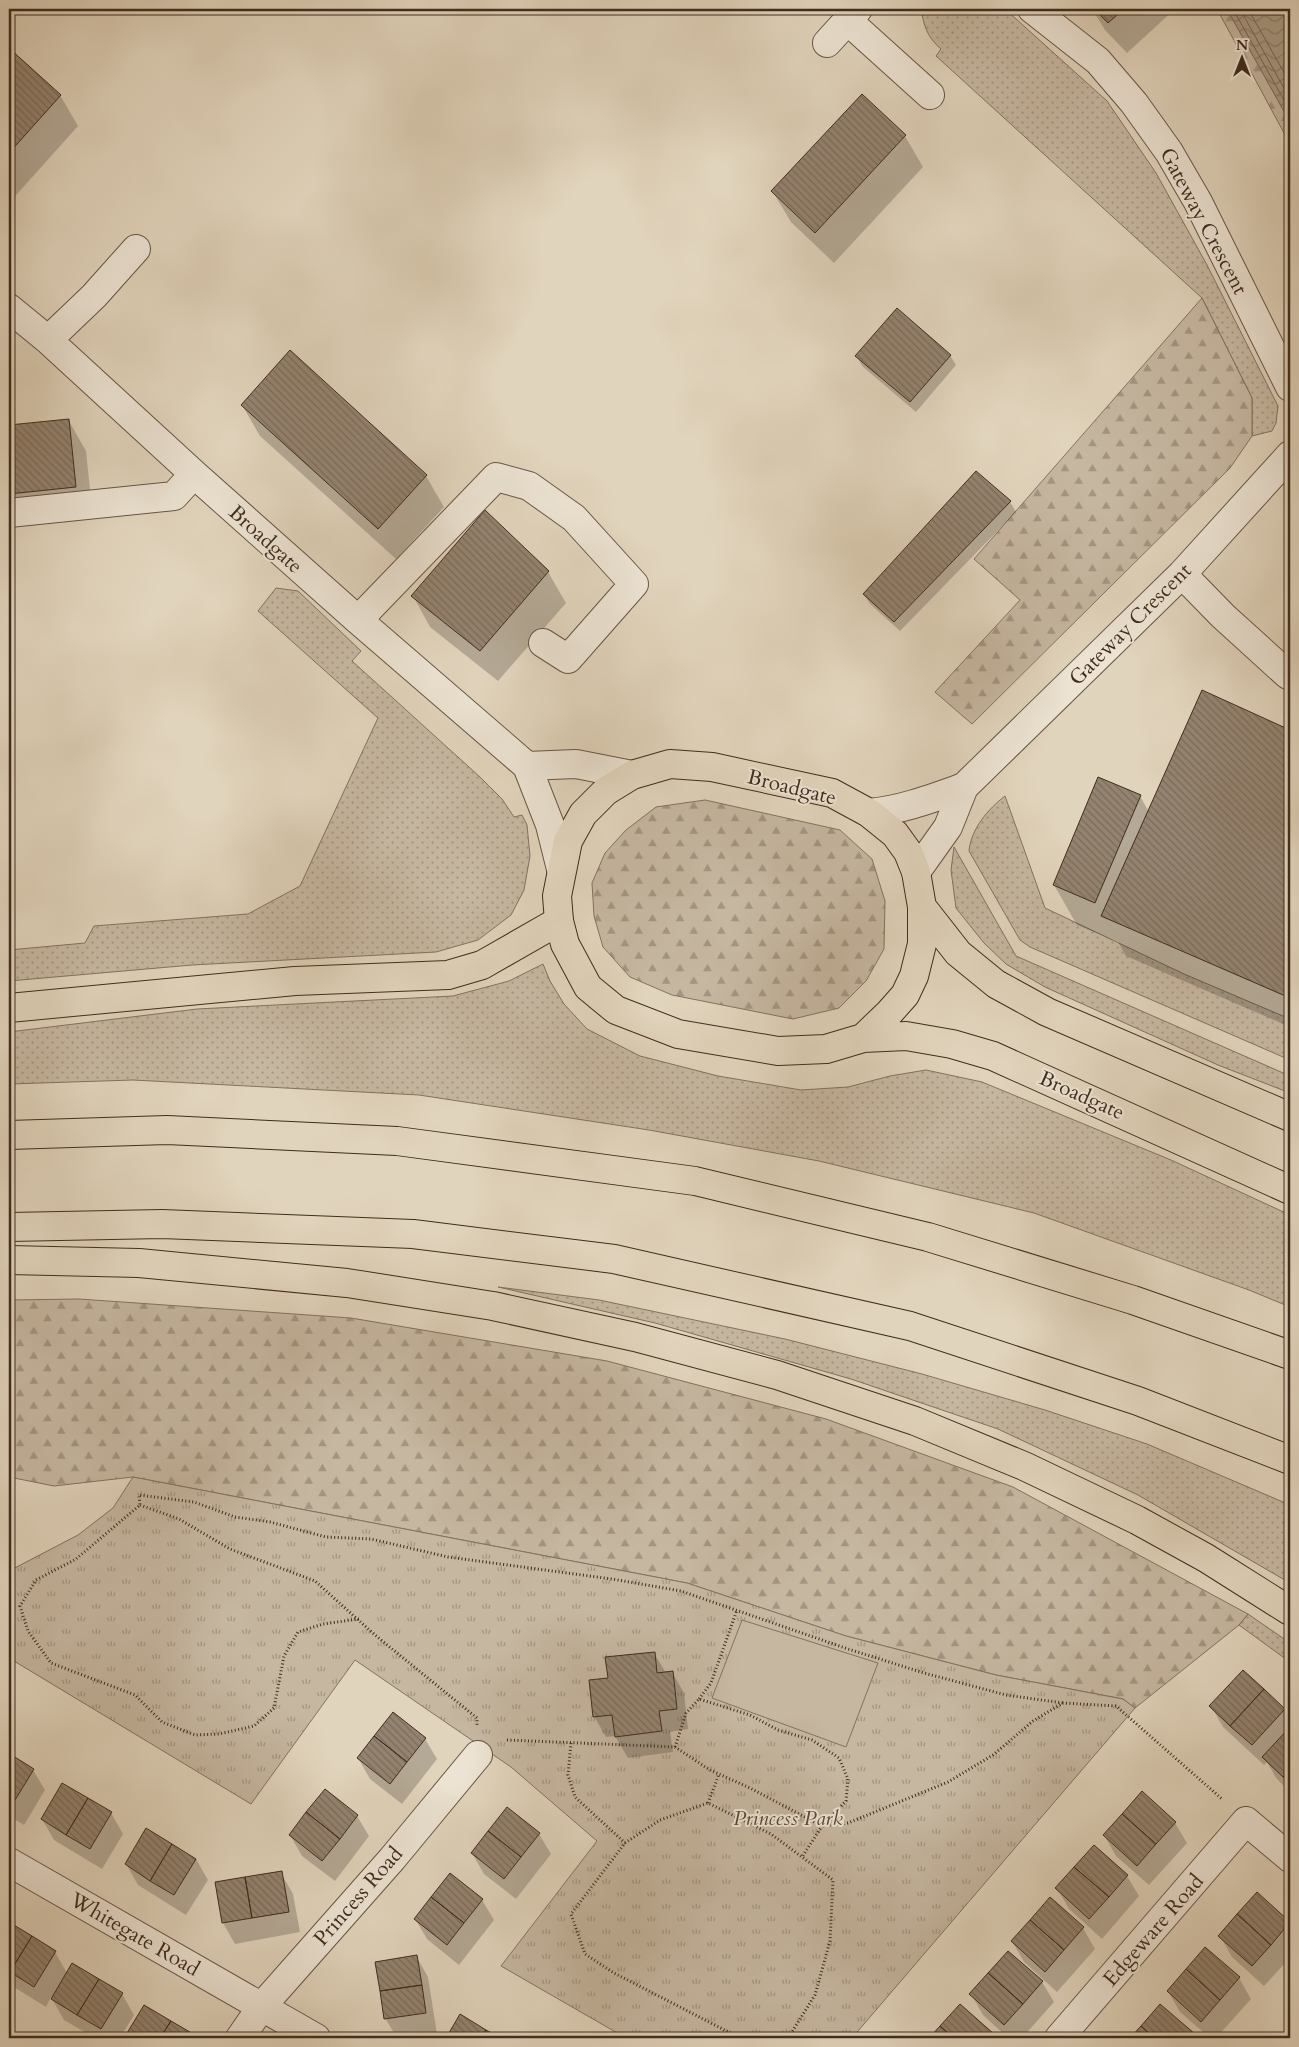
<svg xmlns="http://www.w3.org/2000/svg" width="1299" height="2047" viewBox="0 0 1299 2047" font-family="Cardo,serif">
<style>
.grass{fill:url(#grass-dots);stroke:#837260}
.forest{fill:url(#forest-firs);stroke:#837260}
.park{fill:url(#park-tufts);stroke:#837260}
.garden{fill:#c6b7a1;stroke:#837260}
.water{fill:url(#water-waves);stroke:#806f5c}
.shadow{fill:#0003}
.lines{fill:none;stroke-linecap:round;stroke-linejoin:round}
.shore{stroke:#756452;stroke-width:1}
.building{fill:url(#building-back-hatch);stroke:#402c1e}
.minor-casing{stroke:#685646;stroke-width:30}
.major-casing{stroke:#402c1e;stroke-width:30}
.highway-casing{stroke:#402c1e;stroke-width:30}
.path{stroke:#402c1e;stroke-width:3;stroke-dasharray:1 2.5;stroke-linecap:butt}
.minor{stroke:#ece3d3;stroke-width:28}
.major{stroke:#e1d4bc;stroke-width:28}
.highway{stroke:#e1d4bc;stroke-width:28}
.labels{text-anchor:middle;stroke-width:4;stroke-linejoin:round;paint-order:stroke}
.street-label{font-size:21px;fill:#402c1e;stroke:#ece3d3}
.park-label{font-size:21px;font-style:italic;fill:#5b4838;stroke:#ece3d3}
</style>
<defs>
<pattern id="grass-dots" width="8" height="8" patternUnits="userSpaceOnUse" patternTransform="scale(1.25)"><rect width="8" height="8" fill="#c6b7a1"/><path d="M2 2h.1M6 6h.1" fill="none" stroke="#a29583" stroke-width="1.8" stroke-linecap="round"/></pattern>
<pattern id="forest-firs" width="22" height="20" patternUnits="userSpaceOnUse" patternTransform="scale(1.25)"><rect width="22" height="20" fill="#c6b7a1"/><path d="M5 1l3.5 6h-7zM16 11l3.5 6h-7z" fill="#a29583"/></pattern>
<pattern id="park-tufts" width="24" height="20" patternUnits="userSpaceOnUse" patternTransform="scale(1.25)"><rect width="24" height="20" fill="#c6b7a1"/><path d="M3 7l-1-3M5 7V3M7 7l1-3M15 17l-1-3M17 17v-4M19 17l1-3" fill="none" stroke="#a29583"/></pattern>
<pattern id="water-waves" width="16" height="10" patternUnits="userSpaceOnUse" patternTransform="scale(1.25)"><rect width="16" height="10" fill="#aa9b86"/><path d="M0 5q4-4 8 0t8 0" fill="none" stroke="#8c7f6d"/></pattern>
<pattern id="building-back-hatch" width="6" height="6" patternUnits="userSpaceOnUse" patternTransform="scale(1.25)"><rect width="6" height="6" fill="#948370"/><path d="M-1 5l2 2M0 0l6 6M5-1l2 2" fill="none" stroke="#7a6b5b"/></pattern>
</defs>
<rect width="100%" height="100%" fill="#e1d4bc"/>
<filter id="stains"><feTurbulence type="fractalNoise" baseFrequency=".004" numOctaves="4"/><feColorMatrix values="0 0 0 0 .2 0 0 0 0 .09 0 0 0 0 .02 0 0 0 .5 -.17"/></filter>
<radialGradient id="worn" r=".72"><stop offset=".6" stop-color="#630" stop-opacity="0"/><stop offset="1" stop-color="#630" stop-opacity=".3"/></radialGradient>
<path class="grass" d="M921 9H1005L1107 101 1156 173 1207 265 1278 406 1276 423 1272 431 1252 436V398L1202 298 936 56 941 49C927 37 924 26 921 9Z
M276 588 298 591 361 651 352 661 480 777 502 799 514 817 522 815 527 825 530 856 524 890 511 915 478 940 436 952 192 965 9 981V950L85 943 94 926 248 914 300 886 378 718 258 611Z
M1005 796 1045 908 1184 974 1290 1019V1060L1030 947 1020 940 969 851C971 829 988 809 1005 796Z
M954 847 1016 956 1290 1076V1093L1218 1065 1045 987 1006 964 984 943 956 908 951 870Z
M543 964 550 981 564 1004 587 1029 640 1056 718 1076 801 1090 848 1087 890 1076 926 1070 982 1082 1171 1160 1290 1215V1307L1249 1290 1034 1213 819 1161 649 1130 419 1095 133 1080 9 1084V1032L197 1009 453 996 509 981Z
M498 1287 599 1300 785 1339 922 1374 1045 1410 1147 1444 1290 1505V1583L1138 1495 998 1429 851 1379 655 1323Z
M1248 1614 1290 1643V1662L1239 1625Z"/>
<path class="forest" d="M1217 9H1227L1290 122V144Z
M1202 298 1252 398V436L1230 468 972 724 935 692 1020 600 974 559Z
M705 800 840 830 872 859 885 901 884 949 866 981 839 1008 793 1019 672 995 630 977 603 947 594 916 592 883 605 853 626 830 656 807Z
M79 1299 351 1318 607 1361 826 1419 1013 1487 1248 1614 1239 1625 1135 1708 1123 1699 996 1675 846 1636 687 1583 133 1477 54 1486 9 1477V1300Z"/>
<path class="park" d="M133 1477 687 1583 846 1636 996 1675 1123 1699 1135 1708 852 2038H626L501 1966 597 1841 511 1767 355 1660 251 1804 9 1658V1571L78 1535 113 1508Z"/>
<path class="garden" d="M742 1620 878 1663 846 1747 712 1698Z"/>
<path class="water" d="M1227 9H1290V122Z"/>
<path class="shadow" d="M1092 9H1175L1127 53 1105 30Z
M9 49 60 95 78 126 9 203Z
M862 96 905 136 923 167 834 263 791 222 773 192Z
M290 352 426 476 444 507 396 559 260 436 242 405Z
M950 355 956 365 916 412 862 366 857 356Z
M69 421 86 451 93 518 9 526V427Z
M976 472 1010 502 1016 512 900 631 870 604 864 594Z
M486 512 548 572 566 603 498 681 430 627 413 596Z
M1202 691 1290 731V1027L1126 956 1118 942 1077 925 1054 885 1140 796 1149 812Z
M654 1653 666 1673 672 1672 684 1693 688 1729 670 1732 673 1752 628 1758 615 1736 606 1737 594 1716 609 1679Z
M1211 1706 1284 1709 1290 1721V1792L1276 1778 1267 1762 1264 1765 1223 1727Z
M425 1739 437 1759 402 1804 370 1779 358 1758Z
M9 1755 33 1770 45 1790 24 1825 9 1816Z
M62 1784 111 1813 123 1834 102 1869 54 1840 42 1819Z
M357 1816 369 1836 335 1881 302 1856 290 1835Z
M1175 1823 1187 1843 1149 1885 1116 1856 1104 1835Z
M539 1834 551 1854 516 1899 484 1874 472 1853Z
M196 1859 208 1880 186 1915 138 1885 126 1864Z
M281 1873 293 1894 300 1932 235 1944 223 1923 217 1883Z
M1127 1876 1139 1896 1102 1939 1069 1909 1057 1888Z
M1257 1894 1290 1923V1958L1264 1986 1232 1957 1220 1936Z
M1050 1899 1083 1928 1095 1949 1057 1992 1024 1962 1012 1941Z
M482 1900 494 1920 459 1965 427 1939 415 1919Z
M9 1924 55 1952 67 1973 122 1994 134 2015 120 2038H95L64 2020 51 1997 46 2007 9 1984Z
M416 1956 428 1977 437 2034 397 2038 385 2018Z
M1239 1978 1251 1999 1216 2038H1210L1180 2012 1168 1991Z
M1042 1982 1054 2002 1022 2038H1008L983 2015 971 1994Z
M960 2005 993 2035 995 2038H931Z
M1160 2005 1194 2035 1196 2038H1131Z
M144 2007 194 2036 195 2038H126Z
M461 2016 498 2038H447Z"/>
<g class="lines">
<path class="shore" d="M1233 9 1290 111
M1240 9 1290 99
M1248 9 1290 83"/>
</g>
<path class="building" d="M1094 9H1124L1108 23Z
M9 48 61 95 9 153Z
M862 94 906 135 815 233 771 191Z
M897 308 951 355 910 402 855 356Z
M290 350 427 475 378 529 241 405Z
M69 419 76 487 9 494V425Z
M976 471 1011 501 894 622 863 594Z
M485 510 549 571 480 651 411 596Z
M1202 690 1290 730V998L1101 916Z
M1098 777 1141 795 1095 903 1053 885Z
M655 1652 657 1673 673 1671 677 1709 659 1711 662 1731 615 1737 612 1715 593 1717 589 1680 608 1678 605 1657Z
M1243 1670 1264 1689 1230 1726 1209 1706Z
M1264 1689 1285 1709 1252 1745 1230 1726Z
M393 1712 426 1738 407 1762 374 1736Z
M1290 1727V1769L1283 1777 1262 1757Z
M374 1736 407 1762 390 1784 357 1758Z
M10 1754 34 1769 12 1805 9 1803Z
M1290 1769V1783L1283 1777Z
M62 1783 88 1798 66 1835 41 1819Z
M325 1789 358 1815 340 1839 306 1812Z
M1142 1791 1176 1822 1156 1844 1122 1814Z
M88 1798 112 1812 90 1849 66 1835Z
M507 1807 540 1833 521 1857 488 1831Z
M306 1812 340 1839 322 1861 289 1835Z
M1122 1814 1156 1844 1137 1866 1103 1835Z
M146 1828 172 1844 150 1881 125 1864Z
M488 1831 521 1857 504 1879 471 1853Z
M172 1844 196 1859 174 1895 150 1881Z
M1094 1845 1128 1875 1109 1897 1074 1867Z
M1074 1867 1109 1897 1089 1919 1055 1888Z
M282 1871 289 1912 252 1918 245 1877Z
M450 1873 483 1899 464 1923 431 1897Z
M245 1877 252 1918 222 1923 215 1882Z
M1257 1892 1290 1922 1271 1945 1237 1914Z
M431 1897 464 1923 447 1945 414 1919Z
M1050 1897 1084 1927 1064 1950 1030 1920Z
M1237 1914 1271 1945 1252 1966 1218 1936Z
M1030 1920 1064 1950 1045 1972 1011 1941Z
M9 1922 32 1936 10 1972H9Z
M32 1936 56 1951 34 1987 10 1972Z
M1205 1947 1240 1977 1220 2000 1186 1969Z
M1008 1951 1043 1981 1023 2004 988 1973Z
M417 1955 422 1985 380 1991 375 1962Z
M72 1963 99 1979 77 2015 51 1999Z
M1186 1969 1220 2000 1201 2022 1167 1991Z
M988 1973 1023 2004 1004 2025 969 1994Z
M99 1979 123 1993 101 2029 77 2015Z
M422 1985 426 2013 384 2019 380 1991Z
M960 2004 994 2034 991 2038H954L940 2026Z
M1160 2004 1195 2034 1191 2038H1154L1141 2026Z
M144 2005 171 2021 160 2038H124Z
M460 2014 486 2030 481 2038H446Z
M171 2021 195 2035 193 2038H160Z
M940 2026 954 2038H929Z
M1141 2026 1154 2038H1130Z
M486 2030 501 2038H481Z"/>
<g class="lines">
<defs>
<path id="minor" d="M1032 9 1098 61 1134 103 1169 152 1198 202 1290 387
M848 21 930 95
M827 43 858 9
M9 308 48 340 194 474 358 620 527 766 550 825 561 869
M48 340 94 296 136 249
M9 513 174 496 194 474
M1182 574 1223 616 1288 675
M358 620 496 477 529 486 574 518 634 584 568 659 543 643
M527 766 576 764 632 775
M869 813C902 810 933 798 964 787
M916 872 948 827 964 787 1182 574 1290 455
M9 1862 316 2038
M240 2038 262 2006 392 1859 478 1755
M1059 2038 1246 1821 1290 1858"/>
<path id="major" d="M670 764 712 767 832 793 869 813 895 834 908 852 916 872 922 907V944L914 976 905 995 889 1013 863 1038 826 1049 778 1051 678 1034 616 1010 588 987 565 944 559 921 557 896 568 841 583 814 606 791 632 775Z
M922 907 958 953 996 984 1047 1012 1290 1117
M863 1038 906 1036 952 1044 993 1056 1290 1190"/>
<path id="highway" d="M9 1008 295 981 448 975 482 965 559 921
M9 1135 167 1130 397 1141 695 1181 928 1237 1133 1300 1290 1355
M9 1227 162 1224 413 1234 614 1259 910 1326 1138 1401 1290 1460
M9 1260 139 1263 347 1283 493 1306 635 1337 777 1375 915 1421 1024 1466 1137 1520 1206 1558 1290 1611"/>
</defs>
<use href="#minor" class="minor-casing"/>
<use href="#major" class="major-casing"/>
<use href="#highway" class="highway-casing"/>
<path class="path" d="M140 1505 179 1519 230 1549 315 1581 375 1635 477 1718V1725
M359 1619 323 1624 298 1632 284 1656 274 1708 254 1726 219 1734 195 1735 162 1722 135 1695 51 1663 28 1631 20 1606 36 1580 76 1559 140 1505 139 1495 194 1502 235 1517 270 1522 326 1537 371 1539 448 1557 612 1579 681 1591 848 1649 924 1673 1006 1695 1063 1703
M699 1699 711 1683 737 1610
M507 1740 675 1747 710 1770 750 1788 822 1826 848 1823 948 1782 993 1755 1033 1721 1063 1703 1116 1706 1222 1799
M571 1743 568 1775 575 1797 625 1843
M675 1747 686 1713 699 1699 750 1715 778 1730 812 1740 839 1758 848 1779 846 1801 822 1826 802 1857
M708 1803 719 1774
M740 2038 614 1973 585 1954 571 1914 625 1843 660 1820 708 1803 771 1834 833 1880 830 1941 815 1995 790 2035 782 2038"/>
<use href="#minor" class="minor"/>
<use href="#major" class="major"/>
<use href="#highway" class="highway"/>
</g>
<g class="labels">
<g class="street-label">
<text transform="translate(1204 221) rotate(62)" y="7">Gateway Crescent</text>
<text transform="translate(266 539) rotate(42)" y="7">Broadgate</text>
<text transform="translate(1130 624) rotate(-45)" y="7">Gateway Crescent</text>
<text transform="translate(792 787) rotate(14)" y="7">Broadgate</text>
<text transform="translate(1082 1095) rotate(24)" y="7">Broadgate</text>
<text transform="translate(358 1896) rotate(-49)" y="7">Princess Road</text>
<text transform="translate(1153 1930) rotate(-49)" y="7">Edgeware Road</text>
<text transform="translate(135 1934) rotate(30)" y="7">Whitegate Road</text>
</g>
<g class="park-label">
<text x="788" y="1825">Princess Park</text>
</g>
</g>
<rect width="1299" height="2047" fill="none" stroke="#e1d4bc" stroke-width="30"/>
<rect x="10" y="10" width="1279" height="2027" fill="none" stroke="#402c1e" stroke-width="2.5"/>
<rect x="15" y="15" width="1269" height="2017" fill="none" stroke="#402c1e"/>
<g transform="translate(1242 58)" stroke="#ece3d3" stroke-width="4" paint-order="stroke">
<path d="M0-4L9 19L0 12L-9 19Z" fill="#402c1e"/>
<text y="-8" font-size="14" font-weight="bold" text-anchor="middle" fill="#402c1e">N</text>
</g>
<rect width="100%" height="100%" filter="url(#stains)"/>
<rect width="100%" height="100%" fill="url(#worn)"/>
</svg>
